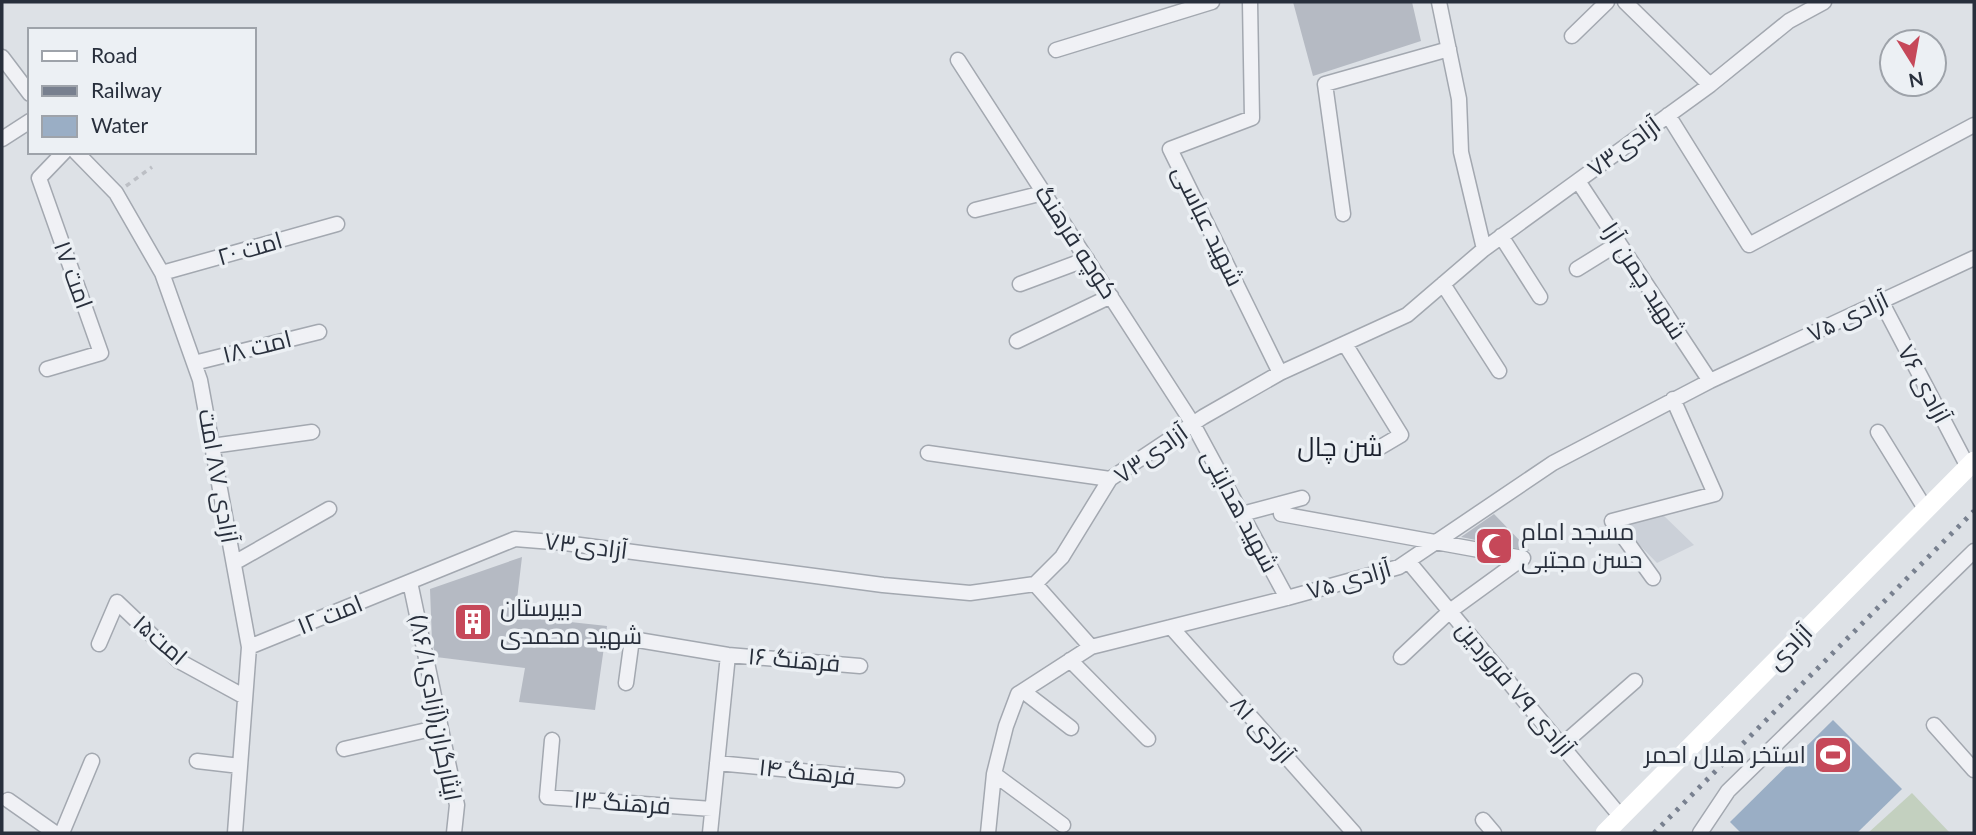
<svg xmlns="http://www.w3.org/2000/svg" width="1976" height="835" viewBox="0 0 1976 835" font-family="Lato,Cairo,sans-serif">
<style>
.built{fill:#cbd0d8}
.green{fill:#c3d0bf}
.water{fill:#9aaec5}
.building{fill:#b5bac3}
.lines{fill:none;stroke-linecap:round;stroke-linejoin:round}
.street-casing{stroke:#a3a8b0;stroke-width:17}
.path{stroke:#bcbfc5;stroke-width:3.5;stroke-dasharray:5 5;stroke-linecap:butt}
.street{stroke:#f0f1f5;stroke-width:14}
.secondary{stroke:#fff;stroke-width:19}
.rail{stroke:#78808f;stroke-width:5;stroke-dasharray:3.5 7;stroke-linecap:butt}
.labels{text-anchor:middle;stroke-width:7;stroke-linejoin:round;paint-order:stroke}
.street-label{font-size:24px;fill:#282f3c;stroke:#ecf0f4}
.poi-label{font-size:24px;fill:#282f3c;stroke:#ecf0f4;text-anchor:start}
.neighbourhood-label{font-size:26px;fill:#1a202d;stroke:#ecf0f4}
</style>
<rect width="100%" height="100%" fill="#dde1e6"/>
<path class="built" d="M1662 514 1694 545 1657 563 1619 524Z"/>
<path class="green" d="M1912 793 1950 833H1868Z"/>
<path class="water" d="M1833 720 1902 789 1857 833H1741L1730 822Z"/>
<path class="building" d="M1293 2H1412L1421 41 1313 76Z
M1494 514 1530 551 1461 537Z
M522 557 515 616 607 626 595 710 519 702 525 668 436 657 432 642 430 589Z"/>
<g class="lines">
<defs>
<path id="street" d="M1250 2 1252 118 1170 149 1280 373
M1439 2 1459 99 1461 152 1484 249
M1625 2 1710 85
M1572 36 1607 2
M1056 50 1212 2
M2 57 30 94
M958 60 1193 424 1287 598
M1668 115 1749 245 1974 125
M2 139 30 121
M76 152 116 193 162 273 200 380 249 647 235 833
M1578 181 1710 381
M975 210 1043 193
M1343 214 1325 84 1449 49
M1501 236 1540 297
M1577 269 1619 243
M162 273 337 224
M1020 284 1087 259
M1443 284 1499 371
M1881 301 1968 467
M1017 341 1111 296
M1345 344 1401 435 1379 448
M194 363 319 332
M47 369 101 353 39 178 64 152
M1878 432 1926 510
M212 446 312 432
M928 453 1110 479
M1242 514 1302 498
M1281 514 1523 558 1450 611 1401 657
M1408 561 1621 817
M234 563 329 509
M1653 578 1612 521 1715 494 1673 399
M410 582 457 805 454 833
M1035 584 1091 647
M1171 627 1354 833
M99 644 117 602 179 661 245 697
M249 647 515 539 565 543 883 585 970 593 1035 584 1062 557 1110 479 1203 417 1280 373 1407 315 1484 249 1710 85 1789 21 1824 2
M1070 660 1148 739
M626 683 632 639 728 655 860 666
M1023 691 1071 728
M1934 725 1974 770
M552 740 547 797 712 809
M1562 745 1635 681
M344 749 440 727
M197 761 240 766
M717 763 897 780
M994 774 1063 825
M8 800 55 833
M1483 820 1494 833
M62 833 92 761
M710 833 728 655
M988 833 994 774 1006 726 1018 694 1091 647 1287 598 1399 567 1553 463 1710 381 1974 258
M1700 833 1728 791 1974 551"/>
</defs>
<use href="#street" class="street-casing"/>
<path class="path" d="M126 186 152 167"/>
<use href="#street" class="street"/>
<path class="secondary" d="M1605 833 1974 461"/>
<path class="rail" d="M1654 833 1974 511"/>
</g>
<defs>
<symbol id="mosque-square" viewBox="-11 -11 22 22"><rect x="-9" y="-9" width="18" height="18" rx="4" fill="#c64859" stroke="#ecf0f4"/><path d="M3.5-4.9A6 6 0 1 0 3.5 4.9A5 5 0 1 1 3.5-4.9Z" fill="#fff"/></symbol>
<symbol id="building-square" viewBox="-11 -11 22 22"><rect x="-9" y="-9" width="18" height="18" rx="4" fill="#c64859" stroke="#ecf0f4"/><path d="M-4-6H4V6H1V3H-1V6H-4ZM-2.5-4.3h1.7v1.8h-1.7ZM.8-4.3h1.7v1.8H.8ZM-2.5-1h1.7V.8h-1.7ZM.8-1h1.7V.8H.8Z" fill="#fff"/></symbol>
<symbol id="stadium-square" viewBox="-11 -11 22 22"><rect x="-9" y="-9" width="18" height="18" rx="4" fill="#c64859" stroke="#ecf0f4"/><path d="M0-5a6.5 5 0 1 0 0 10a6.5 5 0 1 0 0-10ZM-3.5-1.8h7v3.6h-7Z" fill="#fff"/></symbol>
</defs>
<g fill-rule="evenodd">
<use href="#mosque-square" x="1472" y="524" width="44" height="44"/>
<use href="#building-square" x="451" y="600" width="44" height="44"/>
<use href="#stadium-square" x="1811" y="733" width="44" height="44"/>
</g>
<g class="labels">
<g class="street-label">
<text transform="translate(1624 147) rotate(-36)" y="8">آزادی۷۳</text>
<text transform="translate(1208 226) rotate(64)" y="8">شهید عباسی</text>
<text transform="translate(1076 242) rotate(57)" y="8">کوچه فرهنگ</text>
<text transform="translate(250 249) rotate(-16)" y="8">امت ۲۰</text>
<text transform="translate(73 275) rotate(70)" y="8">امت ۱۷</text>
<text transform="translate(1644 281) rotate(57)" y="8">شهید چمن آرا</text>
<text transform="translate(1848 317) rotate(-25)" y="8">آزادی ۷۵</text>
<text transform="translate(257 347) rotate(-14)" y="8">امت ۱۸</text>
<text transform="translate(1924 384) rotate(62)" y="8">آزادی ۷۶</text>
<text transform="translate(1151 454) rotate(-35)" y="8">آزادی۷۳</text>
<text transform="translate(218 476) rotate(80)" y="8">آزادی ۸۷ امت</text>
<text transform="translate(1240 511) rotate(62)" y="8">شهید هدایتی</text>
<text transform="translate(586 546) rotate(7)" y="8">آزادی۷۳</text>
<text transform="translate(1349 580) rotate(-16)" y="8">آزادی ۷۵</text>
<text transform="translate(330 615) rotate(-22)" y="8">امت ۱۲</text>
<text transform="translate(160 640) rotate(41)" y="8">امت۱۵</text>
<text transform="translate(1790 647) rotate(-45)" y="8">آزادی</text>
<text transform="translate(794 660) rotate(5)" y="8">فرهنگ ۱۶</text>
<text transform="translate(1515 689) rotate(50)" y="8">آزادی ۷۹ فروردین</text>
<text transform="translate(435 708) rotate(79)" y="8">ایثارگران(آزادی۸۶/۱)</text>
<text transform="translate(1262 730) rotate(48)" y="8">آزادی ۸۱</text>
<text transform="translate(807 772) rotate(6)" y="8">فرهنگ ۱۴</text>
<text transform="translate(622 803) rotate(4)" y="8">فرهنگ ۱۳</text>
</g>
<g class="poi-label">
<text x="1521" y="540">مسجد امام<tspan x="1521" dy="28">حسن مجتبی</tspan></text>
<text x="500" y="616">دبیرستان<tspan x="500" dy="28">شهید محمدی</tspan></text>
<text x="1806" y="763" text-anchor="end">استخر هلال احمر</text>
</g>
<g class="neighbourhood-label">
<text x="1340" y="456">شن چال</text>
</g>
</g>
<rect width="1976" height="835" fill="none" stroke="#282f3c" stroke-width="7"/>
<rect x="28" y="28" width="228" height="126" fill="#ecf0f4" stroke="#9ea3aa" stroke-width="2"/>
<rect x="42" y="51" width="35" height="10" fill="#ffffff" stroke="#9ea3aa" stroke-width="2"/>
<text x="91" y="63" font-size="21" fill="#282f3c">Road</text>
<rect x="42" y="86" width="35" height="10" fill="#78808f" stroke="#9ea3aa" stroke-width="2"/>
<text x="91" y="98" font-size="21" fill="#282f3c">Railway</text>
<rect x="42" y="116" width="35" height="21" fill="#9aaec5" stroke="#9ea3aa" stroke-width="2"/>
<text x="91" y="133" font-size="21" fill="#282f3c">Water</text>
<g transform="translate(1913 63) rotate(169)"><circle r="33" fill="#ecf0f4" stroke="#9ea3aa" stroke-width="2"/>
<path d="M0-5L12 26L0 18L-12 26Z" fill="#c64859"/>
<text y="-10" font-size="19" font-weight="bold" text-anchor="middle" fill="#282f3c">N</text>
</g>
</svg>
